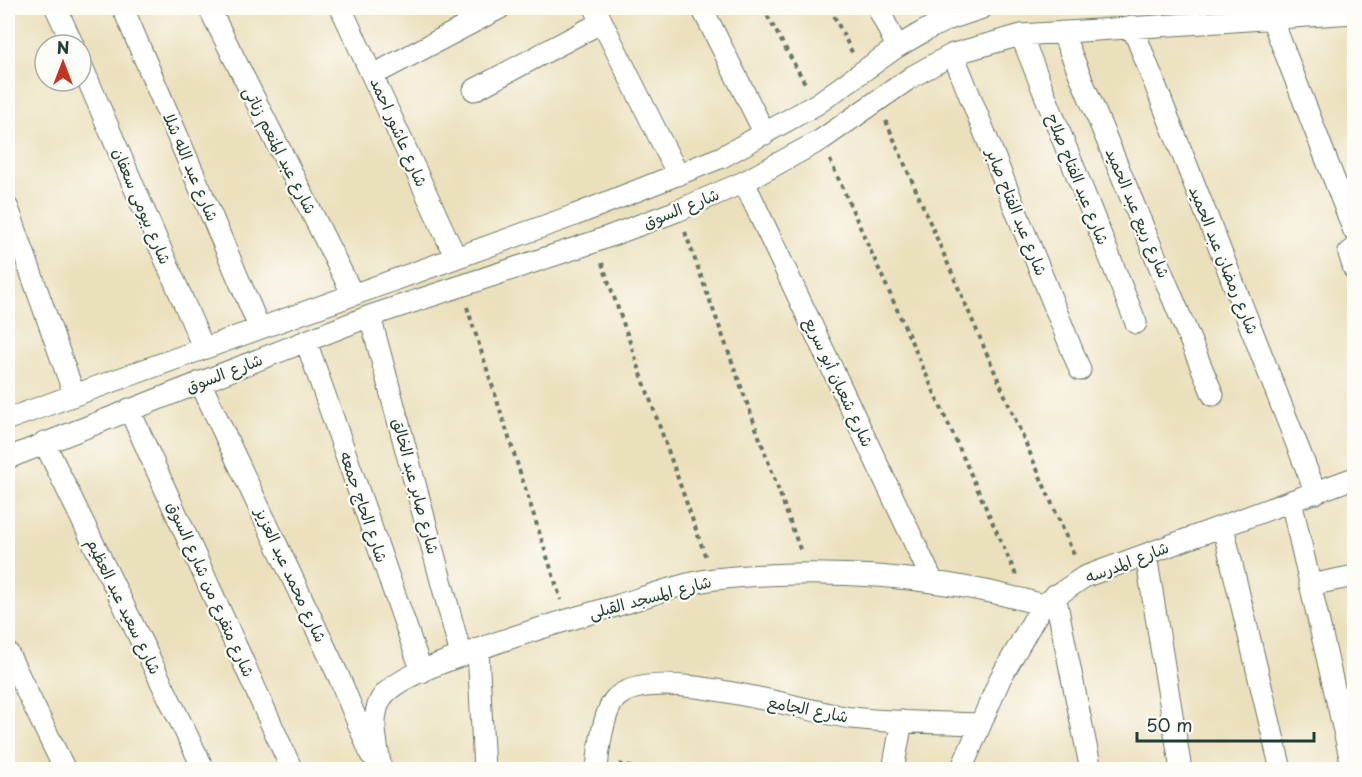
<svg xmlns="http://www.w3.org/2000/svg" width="1362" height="777" viewBox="0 0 1362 777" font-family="'Playpen Sans','Playpen Sans Arabic',sans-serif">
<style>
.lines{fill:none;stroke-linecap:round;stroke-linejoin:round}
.minor-casing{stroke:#667664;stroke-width:23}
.path{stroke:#667664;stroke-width:4;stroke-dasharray:4.5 4.5;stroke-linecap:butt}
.minor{stroke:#fff;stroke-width:21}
.labels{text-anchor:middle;stroke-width:4.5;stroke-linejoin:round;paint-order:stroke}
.street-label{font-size:16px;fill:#1f3d34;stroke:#fdfcf7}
</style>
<rect width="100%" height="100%" fill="#fdfcf7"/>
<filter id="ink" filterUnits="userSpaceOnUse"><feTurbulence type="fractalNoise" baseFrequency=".0167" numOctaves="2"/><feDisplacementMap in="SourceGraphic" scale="12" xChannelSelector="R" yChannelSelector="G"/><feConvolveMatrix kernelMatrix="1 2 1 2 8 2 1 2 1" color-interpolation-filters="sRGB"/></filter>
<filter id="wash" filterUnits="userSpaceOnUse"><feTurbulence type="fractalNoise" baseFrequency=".008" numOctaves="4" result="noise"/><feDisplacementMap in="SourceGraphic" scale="24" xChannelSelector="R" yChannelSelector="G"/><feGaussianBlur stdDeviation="1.35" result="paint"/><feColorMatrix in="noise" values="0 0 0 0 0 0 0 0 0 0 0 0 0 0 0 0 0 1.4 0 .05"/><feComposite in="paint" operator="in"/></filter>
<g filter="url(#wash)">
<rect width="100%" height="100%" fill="#ebe0bc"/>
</g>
<g filter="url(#ink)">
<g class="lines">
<defs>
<path id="minor" d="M56 8 73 45
M123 8 259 327
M209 8 352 293
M341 8 455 256
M595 8 678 175
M702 8 765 134
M878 8 897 47
M1272 19 1354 231
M1132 26 1316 493
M1062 32 1213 395
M1021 35 1136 323
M953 54 1080 370
M81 64 203 347
M373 75 500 8
M474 90 602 22
M744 182 933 582
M8 208 74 394
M1354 249 1349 253 1354 269
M370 316 461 655
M306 341 422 672
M200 382 339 677 371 755
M129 409 292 770
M8 419 575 215 722 157 817 104 897 47 926 30 949 19 982 8
M44 442 204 770
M8 458 370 316 594 242 677 211 744 182 821 140 913 76 953 54 1021 35 1354 13
M1291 501 1353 770
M1223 527 1281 770
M1146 555 1181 770
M1310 585 1354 576
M1055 595 1091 770
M478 649 484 770
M8 653 65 770
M381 770C378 747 369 720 381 699 394 677 453 659 477 650 523 632 571 619 619 605 651 595 683 583 715 579 824 567 938 575 1043 605
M597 770C598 752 603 713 615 699 650 661 804 712 852 718 894 723 938 722 980 724
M893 770 902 721
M961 770 1000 679 1033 621 1043 605 1084 577 1354 478"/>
</defs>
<use href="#minor" class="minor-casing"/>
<path class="path" d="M763 8 806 85
M830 8 853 54
M886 121 1075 557
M830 160 1016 575
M685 232 801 552
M602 263 706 558
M467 307 561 600
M619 764 643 770"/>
<use href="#minor" class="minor"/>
</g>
</g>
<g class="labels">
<g class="street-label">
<text transform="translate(399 132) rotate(66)" y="6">شارع عاشور احمد</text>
<text transform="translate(280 150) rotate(63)" y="6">شارع عبد المنعم زناتى</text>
<text transform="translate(191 167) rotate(67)" y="6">شارع عبد الله شلا</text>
<text transform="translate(1078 179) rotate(68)" y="6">شارع عبد الفتاح صلاح</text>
<text transform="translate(142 206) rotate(67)" y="6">شارع بيومى سعفان</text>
<text transform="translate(681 208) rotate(-22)" y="6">شارع السوق</text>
<text transform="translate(1017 212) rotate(68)" y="6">شارع عبد الفتاح صابر</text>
<text transform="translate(1138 213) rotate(67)" y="6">شارع ربيع عبد الحميد</text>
<text transform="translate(1224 260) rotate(68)" y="6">شارع رمضان عبد الحميد</text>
<text transform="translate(224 373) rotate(-21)" y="6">شارع السوق</text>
<text transform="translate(839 382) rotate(65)" y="6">شارع شعبان أبو سريع</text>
<text transform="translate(416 486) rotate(75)" y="6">شارع صابر عبد الخالق</text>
<text transform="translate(364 507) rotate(71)" y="6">شارع الحاج جمعه</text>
<text transform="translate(1127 562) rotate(-21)" y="6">شارع المدرسه</text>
<text transform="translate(291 575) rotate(65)" y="6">شارع محمد عبد العزيز</text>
<text transform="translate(211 589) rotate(66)" y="6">شارع متفرع من شارع السوق</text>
<text transform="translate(650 597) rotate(-15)" y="6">شارع المسجد القبلى</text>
<text transform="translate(124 606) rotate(64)" y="6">شارع سعيد عبد العظيم</text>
<text transform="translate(808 709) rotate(11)" y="6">شارع الجامع</text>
</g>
</g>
<rect width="1362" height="777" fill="none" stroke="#fdfcf7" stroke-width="30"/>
<g transform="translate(63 63)"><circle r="28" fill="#fdfcf7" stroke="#a4b0a9" stroke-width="1.5"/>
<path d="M0-4.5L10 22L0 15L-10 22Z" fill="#c8321e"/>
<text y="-9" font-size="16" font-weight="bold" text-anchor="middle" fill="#1f3d34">N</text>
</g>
<path d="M1137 732v9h177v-9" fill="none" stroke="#1f3d34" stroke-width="3"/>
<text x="1146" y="732" font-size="18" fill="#1f3d34" stroke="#fdfcf7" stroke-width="4.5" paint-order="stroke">50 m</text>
</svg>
